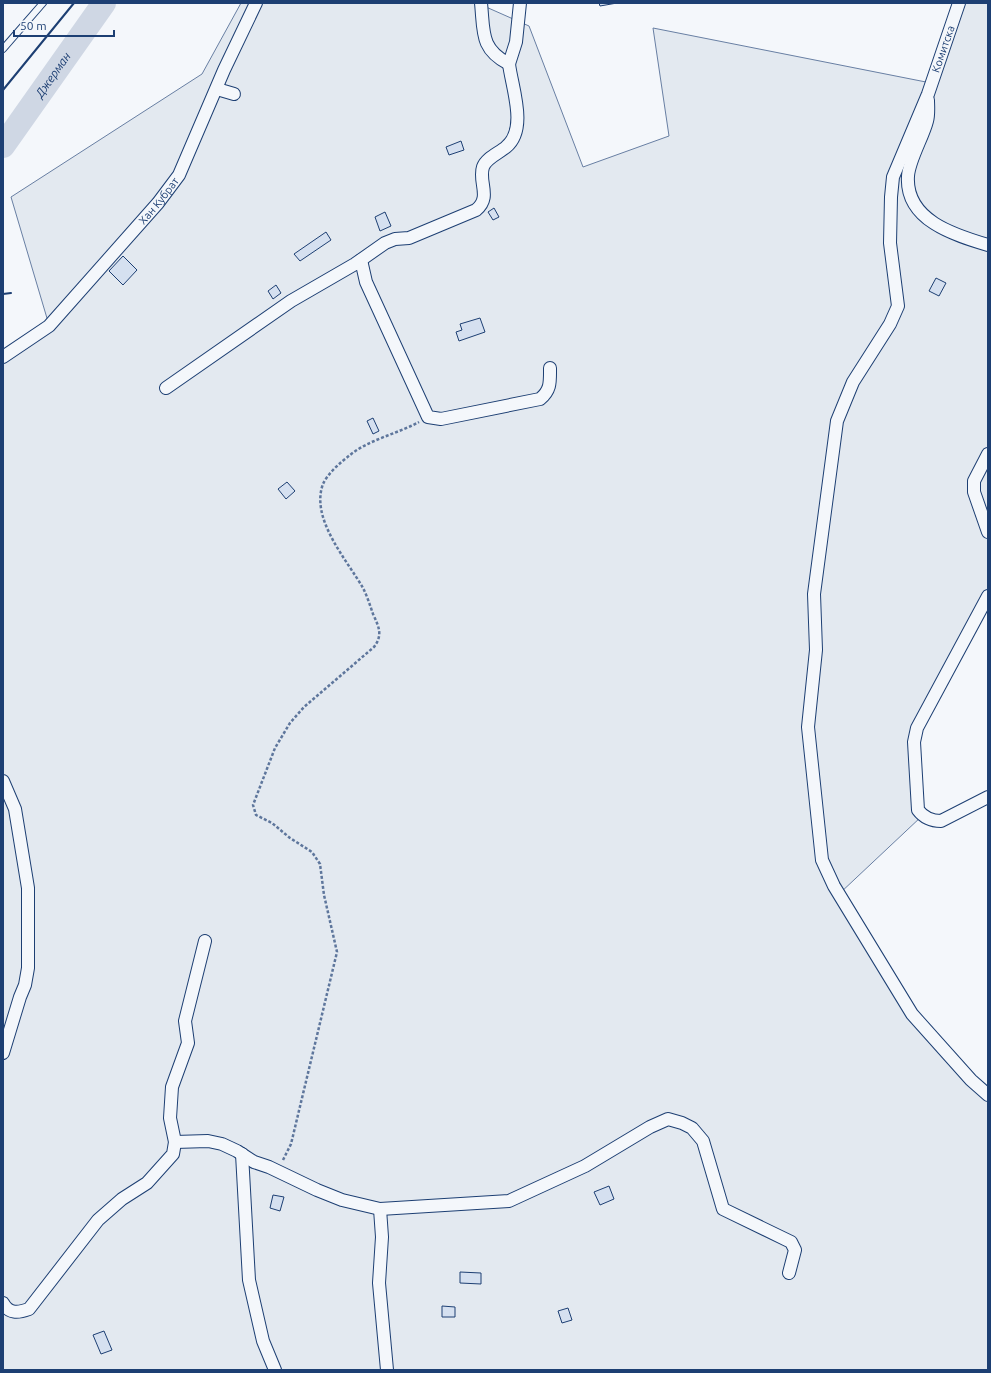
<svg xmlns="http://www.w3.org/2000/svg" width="991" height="1373" viewBox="0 0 991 1373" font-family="Ubuntu,sans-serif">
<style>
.green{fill:#e3e9f0;stroke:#687fa3}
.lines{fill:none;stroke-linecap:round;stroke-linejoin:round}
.river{stroke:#cfd7e4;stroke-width:24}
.building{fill:#d5e0f0;stroke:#1d3f73}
.service-casing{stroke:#1d3f73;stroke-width:8}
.minor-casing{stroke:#1d3f73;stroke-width:14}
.path{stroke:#5e769c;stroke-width:2.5;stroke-dasharray:3 2;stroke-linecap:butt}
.service{stroke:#f4f7fb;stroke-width:6}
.minor{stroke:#f4f7fb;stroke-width:12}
.wall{stroke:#1d3f73;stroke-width:2}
.labels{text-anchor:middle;stroke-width:3;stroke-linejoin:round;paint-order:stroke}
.street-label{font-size:11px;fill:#1d3f73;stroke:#f4f7fb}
.water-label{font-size:12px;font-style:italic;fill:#1d3f73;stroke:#f4f7fb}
</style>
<rect width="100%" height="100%" fill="#f4f7fb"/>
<path class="green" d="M241 3H477L529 26 583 167 669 136 653 28 931 83 965 3H988V596L917 728 922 816 839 894 912 1014 988 1095V1370H3V355L49 325 11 197 202 74Z"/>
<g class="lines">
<path class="river" id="s1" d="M3 146 104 3"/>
</g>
<path class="building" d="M599 3H617L600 6Z
M461 141 464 150 449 155 446 147Z
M494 208 499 217 493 220 488 212Z
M385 212 391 226 380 231 375 217Z
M326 232 331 240 300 261 294 254Z
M123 256 137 270 123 285 109 271Z
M936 278 946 283 939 296 929 291Z
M276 285 281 293 273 299 268 291Z
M480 318 485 332 459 341 456 332 462 330 460 324Z
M373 418 379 431 373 434 367 421Z
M287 482 295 491 286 499 278 489Z
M609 1186 614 1199 600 1205 594 1192Z
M273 1195 284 1197 280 1211 270 1208Z
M460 1272 481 1273V1284L460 1283Z
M442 1306 455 1307V1317H442Z
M568 1308 572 1320 562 1323 558 1311Z
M104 1331 112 1350 101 1354 93 1335Z"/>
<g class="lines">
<defs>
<path id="service" d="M3 49 43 3"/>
<g id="minor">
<path d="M481 3C484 32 480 49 509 64L516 42 520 3"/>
<path d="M959 3 928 94 893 177 891 197 890 243 898 306 890 324 853 382 837 421 814 594 816 650 808 727 822 860 834 886 912 1014 971 1080 988 1095"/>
<path d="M217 89 234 94"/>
<path d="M928 100C928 106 929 114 927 121 923 137 909 160 908 176 905 220 954 235 988 245"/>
<path d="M361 260 366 282 428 417 441 419 540 399C551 390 550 382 550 368"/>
<path id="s2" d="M3 357 49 326 158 203 179 175 224 70 256 3"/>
<path d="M166 388 291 301 355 264 385 243 395 239 409 238 476 210C492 197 478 182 483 167 486 158 499 153 506 147 528 129 512 88 509 64"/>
<path d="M988 454 974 481V492L988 532"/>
<path d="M988 596 917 728 914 742 918 810C924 818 931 821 941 821L988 797"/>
<path d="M3 781 15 809 28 888V968L25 985 20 997 3 1053"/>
<path d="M175 1142 208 1141 222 1144 237 1151 254 1162 269 1167 317 1190 342 1200 380 1209 509 1201 585 1166 650 1127 668 1119 682 1123 692 1128 703 1141 723 1209 791 1242 795 1250 789 1273"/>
<path d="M242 1154 249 1280 263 1341 275 1370"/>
<path d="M380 1209 382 1237 379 1283 387 1370"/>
<path d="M3 1303C9 1314 18 1313 29 1309L98 1220 122 1199 147 1183 173 1154 175 1142 170 1118 172 1087 188 1043 185 1021 205 941"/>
</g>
</defs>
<use href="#service" class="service-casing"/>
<use href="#minor" class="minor-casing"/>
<path class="path" d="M283 1160 291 1144 337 952 324 895 320 864 312 852 290 838 272 823 256 815 253 805 275 748 290 723 304 707 374 647C383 635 379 627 373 614 370 605 367 596 363 588 347 560 310 519 323 484 328 473 341 462 350 455 370 439 397 434 419 422"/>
<use href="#service" class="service"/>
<use href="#minor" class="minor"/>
<path class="wall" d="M3 90 74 3
M3 294 11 293"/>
</g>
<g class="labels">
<g class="street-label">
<text transform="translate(943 49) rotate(-71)" y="4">Комитска</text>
<text dy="4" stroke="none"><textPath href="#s2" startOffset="222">Хан Кубрат</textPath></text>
</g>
<g class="water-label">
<text dy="4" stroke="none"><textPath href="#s1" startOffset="87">Джерман</textPath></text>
</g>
</g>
<rect width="991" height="1373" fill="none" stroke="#1d3f73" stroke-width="8"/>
<path d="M14 30v6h100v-6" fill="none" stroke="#1d3f73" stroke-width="2"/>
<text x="20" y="30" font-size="12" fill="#1d3f73" stroke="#f4f7fb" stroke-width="3" paint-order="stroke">50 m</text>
</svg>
